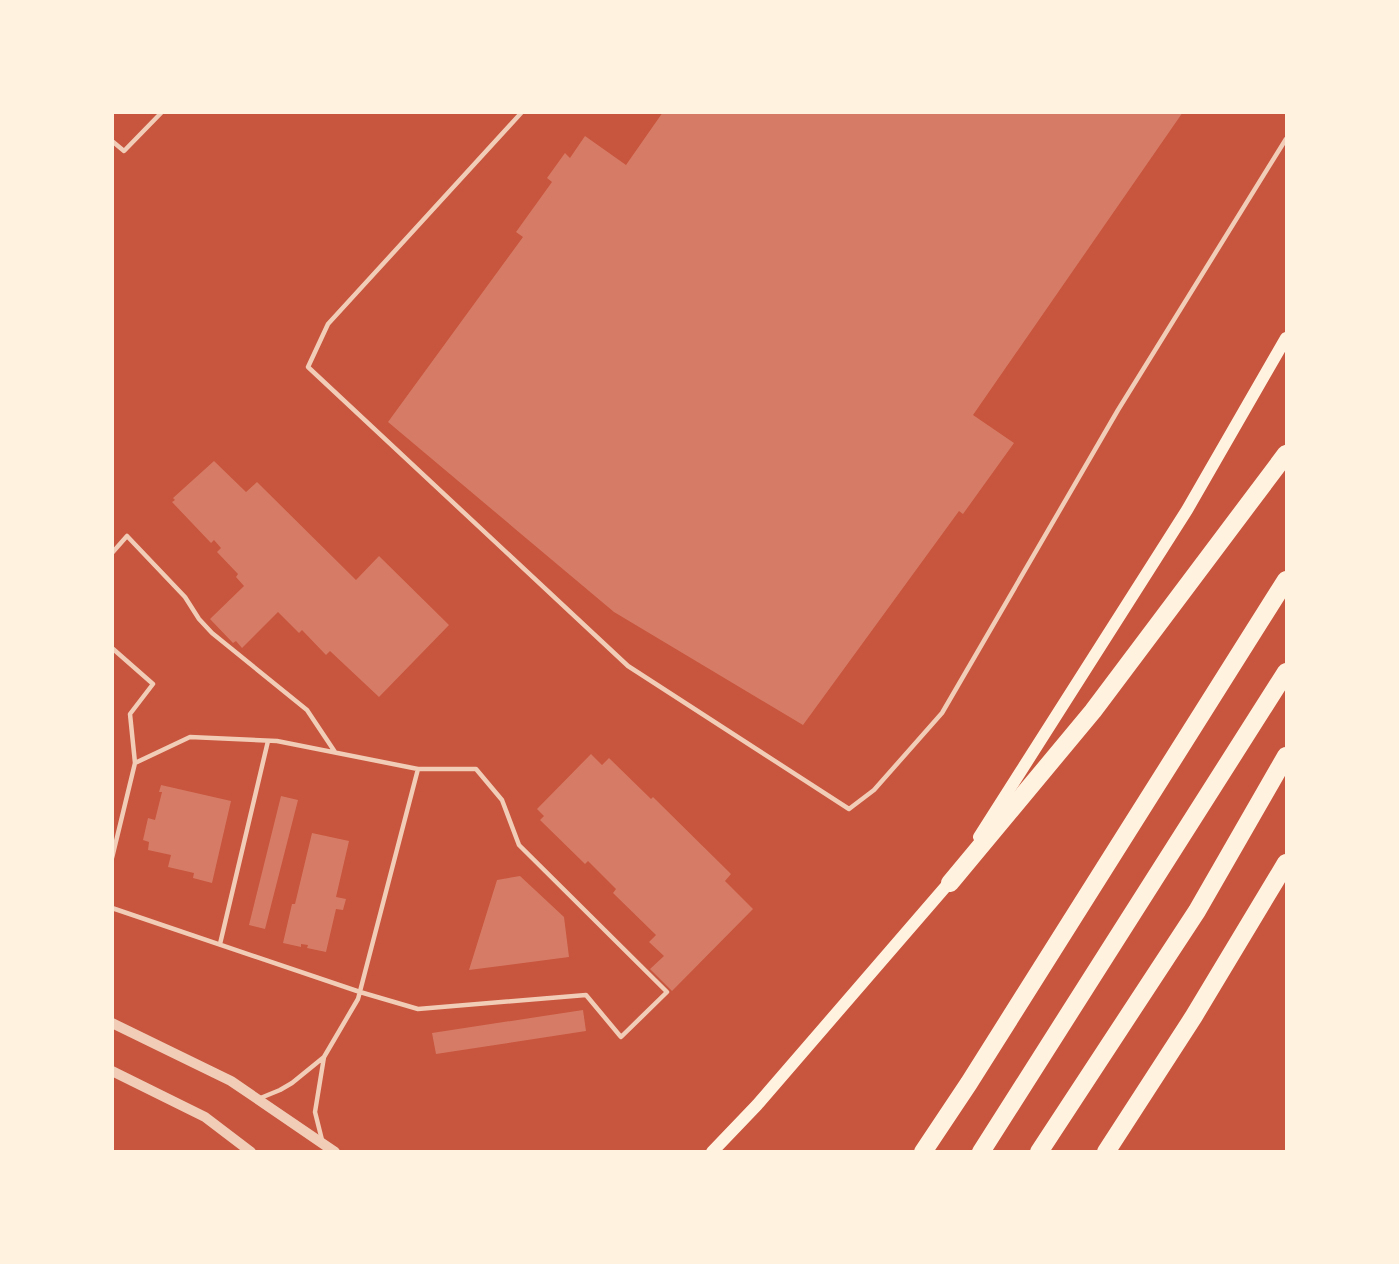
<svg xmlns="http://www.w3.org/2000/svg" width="1399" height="1264" viewBox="0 0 1399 1264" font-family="'Noto Sans',sans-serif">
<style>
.building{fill:#d67c66}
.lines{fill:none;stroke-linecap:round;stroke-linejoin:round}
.service{stroke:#f1ccb7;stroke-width:4.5}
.tertiary{stroke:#f1ccb7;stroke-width:10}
.secondary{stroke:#fff3e0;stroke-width:12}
.motorway{stroke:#fff3e0;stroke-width:18}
</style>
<rect width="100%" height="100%" fill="#c8553d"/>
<path class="building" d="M663 112H1183L973 415 1014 443 963 514 959 511 803 725 614 612 388 422 523 237 516 232 552 182 547 178 565 153 570 158 585 136 626 165Z
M214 461 246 492 257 482 356 580 379 556 449 625 379 697 330 651 326 655 302 630 299 633 278 612 242 648 236 641 233 643 210 619 244 586 236 577 238 574 217 552 221 548 214 540 211 543 172 502 175 500 173 498Z
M591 754 602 765 609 758 651 799 653 797 731 874 725 881 753 909 672 991 650 969 664 956 649 942 656 935 613 893 616 889 588 861 585 864 540 820 544 816 537 809Z
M161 785 231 801 212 883 193 878 194 873 168 867 171 855 148 850 149 842 143 840 148 818 155 820 162 792H159Z
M281 796 298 800 265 929 249 925Z
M312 833 349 841 336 897 346 899 343 910 336 909 326 952 307 948 308 945 301 944V947L283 943 292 904H295Z
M520 876 564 917 569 957 469 970 497 880Z
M583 1010 586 1031 436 1054 432 1033Z"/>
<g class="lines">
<path class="service" d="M522 112 328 324 308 367 628 666 849 809 874 790 942 713 1118 410 1286 139
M112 141 124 151 162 112
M112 553 127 536 185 597 199 619 212 633 307 710 335 752
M112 648 153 684 130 714 135 763
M112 858 135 763 190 737 277 741 418 769H476L502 800 519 845 667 992 621 1037 586 995 418 1009 360 992 112 908
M220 944 268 741
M258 1099 280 1090 292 1083 324 1057 358 999 418 769
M322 1140 315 1112 324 1057"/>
<path class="tertiary" d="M112 1023 231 1081 335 1152
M112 1071 205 1117 251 1152"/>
<path class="secondary" d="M979 837 1187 510 1286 338
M712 1152 757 1105 954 877"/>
<path class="motorway" d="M950 883 1093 711 1286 454
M923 1152 969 1083 1286 580
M981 1152 1286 672
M1039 1152 1197 911 1286 756
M1106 1152 1194 1016 1286 863"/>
</g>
<rect width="1399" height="1264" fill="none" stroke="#fff3e0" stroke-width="228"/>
</svg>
